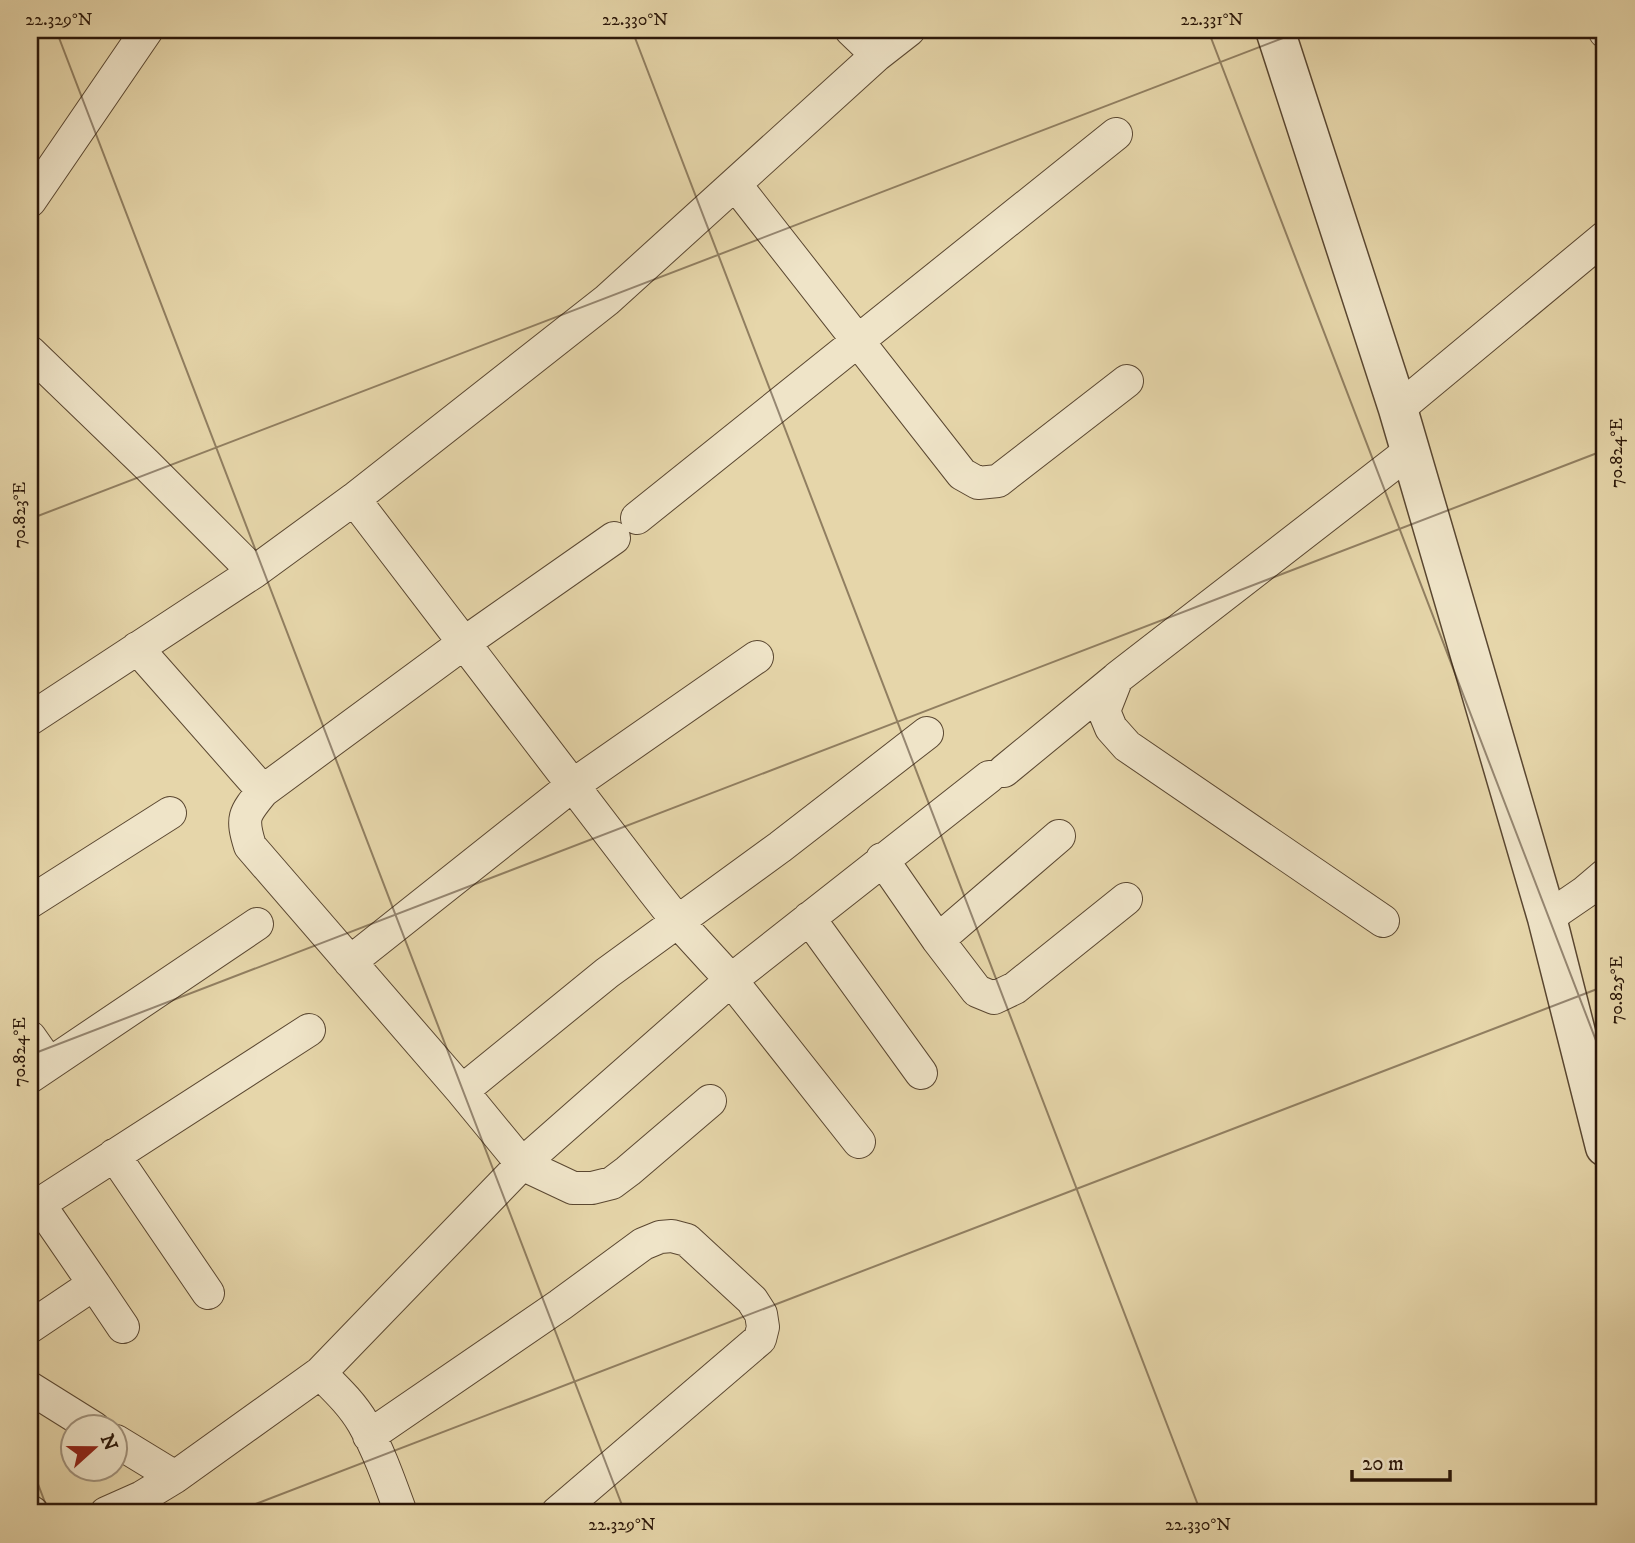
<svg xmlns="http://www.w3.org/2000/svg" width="1635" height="1543" viewBox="0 0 1635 1543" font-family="'IM FELL DW Pica',serif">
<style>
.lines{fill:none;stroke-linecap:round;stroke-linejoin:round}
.minor-casing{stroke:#5a4731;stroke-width:34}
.tertiary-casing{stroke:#5a4731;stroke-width:41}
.minor{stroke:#efe4c8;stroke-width:32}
.tertiary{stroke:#efe4c8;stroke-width:38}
.ticks{fill:none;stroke:#2b1709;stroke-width:2;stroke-opacity:0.45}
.neatline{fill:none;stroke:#2b1709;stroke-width:2.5}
.ticks-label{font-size:18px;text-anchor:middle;fill:#2b1709}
</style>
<rect width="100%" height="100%" fill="#e6d6aa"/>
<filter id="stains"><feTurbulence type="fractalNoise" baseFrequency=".00286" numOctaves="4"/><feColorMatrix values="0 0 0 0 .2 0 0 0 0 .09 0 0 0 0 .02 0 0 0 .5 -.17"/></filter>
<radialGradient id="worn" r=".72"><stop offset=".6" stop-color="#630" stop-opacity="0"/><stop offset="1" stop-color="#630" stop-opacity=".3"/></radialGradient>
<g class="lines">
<defs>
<path id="minor" d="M851 30 877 55
M909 30 877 55 607 300 354 499 652 889 678 922 731 980 989 777
M1604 30 1605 32
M735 184 962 474 978 483 998 481 1127 381
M30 201 147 30
M30 352 146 464 254 572 30 719
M1398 409 1605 237
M637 518 1116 134
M254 572 354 499
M137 648 263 791
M1004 771 1116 679
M882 859 938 940 1059 836
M30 902 170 813
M809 918 921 1073
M1547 918 1585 892 1605 875
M1383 921 1127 746 1111 728 1104 711 1117 678 1410 451
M938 940 977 991 994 998 1015 988 1126 899
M350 962 573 785 757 657
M30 1037 49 1064
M30 1077 257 924
M462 1091 250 846C241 817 244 814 263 791L464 643 614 538
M710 1101 628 1171 612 1183 592 1188H573L522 1164 731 980 859 1142
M114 1155 208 1293
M30 1210 309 1030
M94 1284 123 1327
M30 1327 94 1284 39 1204
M320 1373C336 1389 352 1404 363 1423 379 1451 390 1483 401 1513
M30 1388 94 1428
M369 1436 560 1305 643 1244 660 1237 672 1236 687 1240 752 1300 761 1314 763 1327 760 1339 557 1513
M116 1441 175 1477
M30 1511 33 1513
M106 1513 142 1497 175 1477 320 1373 522 1164 462 1091 607 973 780 847 927 733"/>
<path id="tertiary" d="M1275 30 1398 409 1547 918 1605 1147"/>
</defs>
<use href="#minor" class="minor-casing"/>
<use href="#tertiary" class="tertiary-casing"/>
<use href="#minor" class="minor"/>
<use href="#tertiary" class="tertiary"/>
</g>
<path class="ticks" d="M56 30 625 1513M632 30 1201 1513M1208 30 1605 1064M30 519 1304 30M30 1055 1605 450M30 1463 49 1513M232 1513 1605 986"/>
<rect width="1635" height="1543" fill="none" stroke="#e6d6aa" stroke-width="77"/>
<g transform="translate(94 1448) rotate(69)"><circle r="33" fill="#efe4c8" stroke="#a1927c" stroke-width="2"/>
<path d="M0-5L12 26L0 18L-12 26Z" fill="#8f2418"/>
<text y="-10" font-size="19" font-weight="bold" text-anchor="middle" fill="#2b1709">N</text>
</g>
<path d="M1352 1470v10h98v-10" fill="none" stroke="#2b1709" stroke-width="3.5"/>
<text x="1362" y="1470" font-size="21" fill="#2b1709" stroke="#efe4c8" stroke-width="5" paint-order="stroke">20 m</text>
<rect x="38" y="38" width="1558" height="1466" class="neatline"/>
<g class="ticks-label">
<text x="59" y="25">22.329°N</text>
<text x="635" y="25">22.330°N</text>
<text x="1212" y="25">22.331°N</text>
<text transform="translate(1616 453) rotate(-90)" y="6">70.824°E</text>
<text transform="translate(19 515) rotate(-90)" y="6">70.823°E</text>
<text transform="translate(1616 990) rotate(-90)" y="6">70.825°E</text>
<text transform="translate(19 1052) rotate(-90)" y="6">70.824°E</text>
<text x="622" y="1530">22.329°N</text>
<text x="1198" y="1530">22.330°N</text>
</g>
<rect width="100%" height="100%" filter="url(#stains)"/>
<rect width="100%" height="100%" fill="url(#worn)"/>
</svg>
